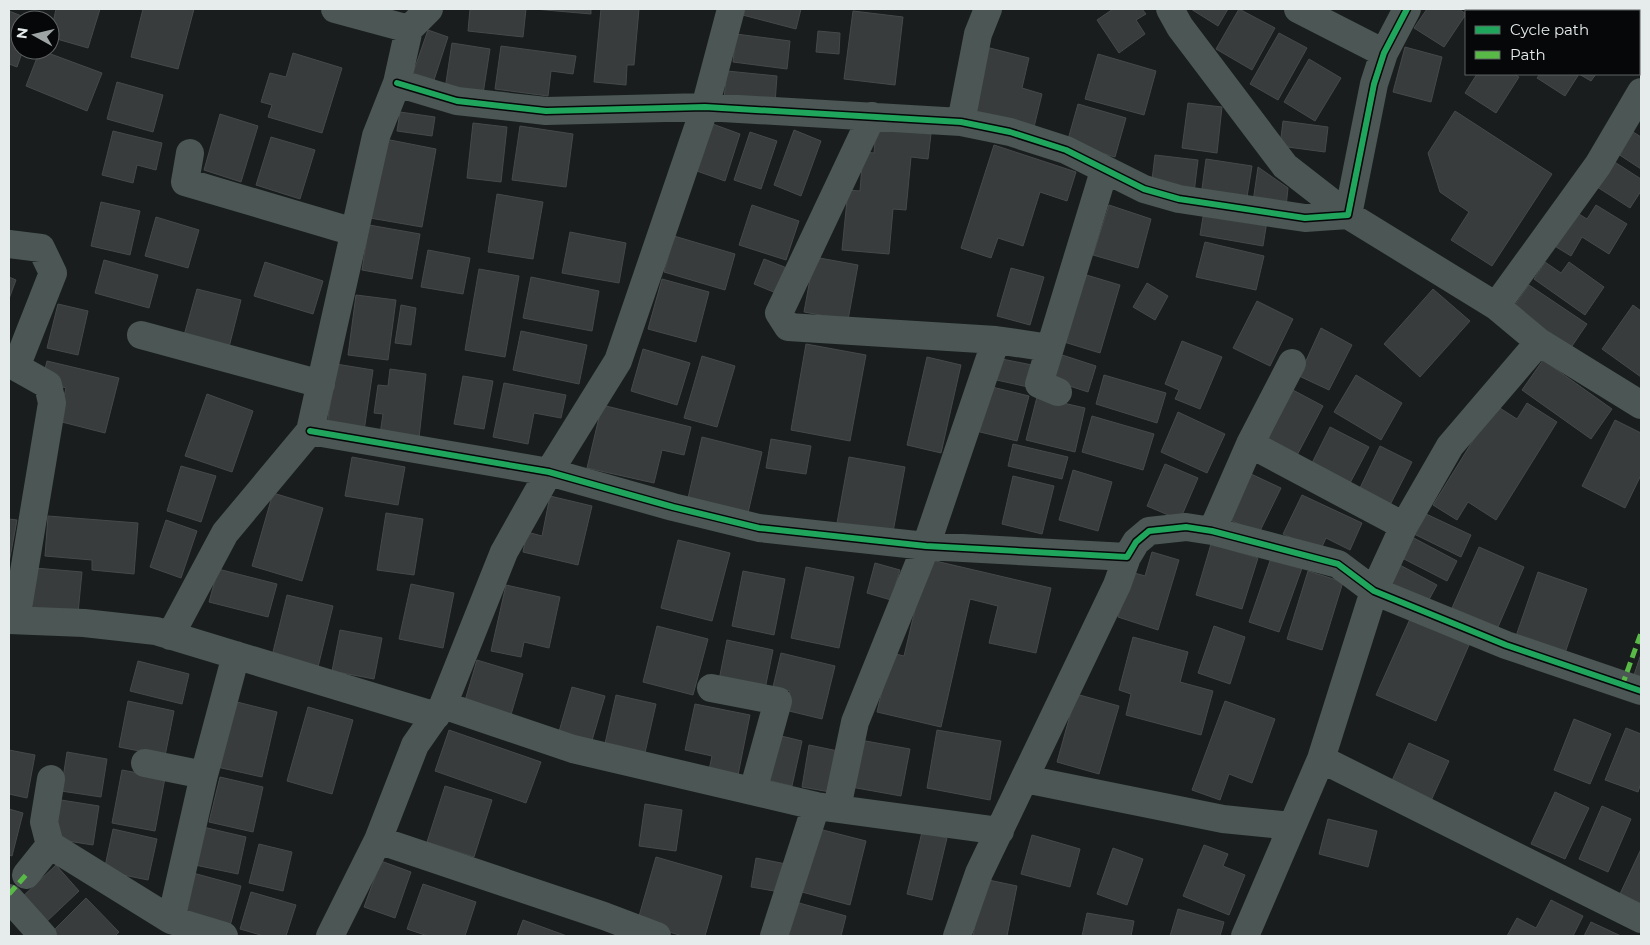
<svg xmlns="http://www.w3.org/2000/svg" width="1650" height="945" viewBox="0 0 1650 945" font-family="Montserrat,sans-serif">
<style>
.building{fill:#393c3d;stroke:#46494a}
.lines{fill:none;stroke-linecap:round;stroke-linejoin:round}
.service{stroke:#4b5655;stroke-width:16}
.minor{stroke:#4b5655;stroke-width:28}
.quiet{stroke:#58b947;stroke-width:5;stroke-dasharray:10 5;stroke-linecap:butt}
.cycleway-casing{stroke:#050708;stroke-width:9}
.cycleway{stroke:#20a55d;stroke-width:6}
</style>
<rect width="100%" height="100%" fill="#191d1d"/>
<path class="building" d="M56 9H100L88 48 50 37Z
M143 9H194L178 69 131 57Z
M470 9H526L523 37 468 31Z
M534 9H591V14Z
M601 9H639L634 65H627L626 85 594 82Z
M736 9H801L796 29 735 13Z
M1113 9H1142L1146 14 1136 20 1145 34 1119 53 1097 20Z
M1191 9H1228L1218 26Z
M1239 9 1275 28 1252 70 1216 49Z
M1427 9H1459L1466 14 1444 47 1414 28Z
M1514 9H1531L1535 11H1513Z
M1584 9H1601L1605 11H1582Z
M1618 9H1637L1636 11H1622Z
M9 11 32 20H20V50H23L17 67 9 64Z
M853 11 903 17 895 85 844 79Z
M428 30 448 37 434 80 413 73Z
M818 31 840 33 839 54 816 52Z
M1279 33 1307 48 1278 100 1250 84Z
M736 34 790 41 787 69 733 62Z
M452 43 490 49 483 94 445 89Z
M501 46 576 56 573 74 551 71 548 96 495 89Z
M986 47 1029 58 1022 88 1042 94 1034 127 970 111Z
M1405 47 1442 57 1431 102 1393 92Z
M40 50 102 73 87 111 26 86Z
M293 53 342 68 322 133 268 117 272 105 261 102 270 73 286 77Z
M1098 54 1156 71 1144 115 1085 99Z
M1309 59 1341 78 1315 121 1284 102Z
M727 71 777 76 775 103 724 98Z
M1477 74H1514L1519 77 1496 113 1465 93Z
M1540 74H1596L1591 81 1579 74 1565 96 1537 78Z
M117 82 163 95 153 132 107 119Z
M1188 103 1222 107 1217 153 1182 148Z
M1078 104 1126 118 1115 157 1067 143Z
M1455 111 1552 174 1492 266 1451 240 1469 212 1440 192 1428 153Z
M400 112 435 117 432 136 397 131Z
M220 114 258 126 241 182 204 170Z
M1283 121 1328 127 1325 152 1280 146Z
M473 123 507 127 501 182 467 178Z
M710 123 740 134 725 181 694 170Z
M520 126 573 134 566 187 512 180Z
M876 129 931 134 928 159 911 157 906 210 893 209 889 254 842 250 848 190 860 191 863 152 874 153Z
M794 130 821 141 801 196 774 185Z
M1630 130 1641 137V169L1615 152Z
M113 131 162 143 156 170 137 165 133 183 102 175Z
M750 132 777 141 761 189 734 180Z
M271 137 315 150 300 199 256 185Z
M385 139 436 149 422 227 370 218Z
M994 145 1076 172 1067 201 1040 192 1023 246 998 238 991 258 961 248Z
M1155 155 1198 160 1194 193 1151 188Z
M1206 159 1252 166 1246 203 1201 196Z
M1610 159 1641 179V191L1630 208 1594 185Z
M1258 167 1288 188 1286 207 1253 202Z
M497 194 543 202 533 259 488 252Z
M101 202 140 211 130 255 91 246Z
M752 205 799 221 786 260 739 245Z
M1109 205 1151 219 1138 268 1093 255Z
M1596 205 1627 224 1609 254 1582 237 1571 256 1553 245 1574 211 1587 219Z
M1204 211 1267 221 1263 246 1200 235Z
M156 217 199 230 188 268 145 256Z
M369 225 420 234 412 279 362 270Z
M570 232 626 243 619 283 562 273Z
M674 236 735 254 725 290 664 272Z
M1205 242 1264 256 1256 290 1196 277Z
M428 250 470 258 463 294 421 287Z
M814 257 858 265 848 320 804 312Z
M764 259 787 268 776 293 754 284Z
M104 260 158 275 149 308 95 293Z
M265 262 323 281 313 314 254 296Z
M1545 262 1561 273 1569 262 1604 287 1585 315 1534 279Z
M1011 268 1044 277 1030 325 997 316Z
M479 269 519 276 505 357 465 350Z
M1083 274 1120 285 1100 353 1064 342Z
M9 277 16 280 9 299Z
M531 277 599 291 592 331 523 318Z
M662 279 709 292 696 342 648 329Z
M1147 283 1168 296 1155 320 1133 307Z
M1529 285 1587 324 1570 349 1512 309Z
M197 289 241 300 228 351 183 339Z
M1433 289 1470 321 1420 377 1384 344Z
M356 295 396 300 388 360 348 355Z
M1257 301 1293 319 1270 366 1233 348Z
M58 304 88 311 78 355 47 348Z
M401 305 416 308 411 345 395 343Z
M1633 305 1641 311V377L1602 349Z
M1321 328 1352 345 1329 390 1299 376Z
M521 331 587 345 579 384 513 370Z
M1182 341 1222 357 1200 409 1175 399 1179 390 1165 384Z
M806 344 866 355 850 441 791 430Z
M643 349 690 363 677 405 631 391Z
M1056 353 1096 366 1088 392 1048 379Z
M702 356 735 366 717 427 684 418Z
M927 357 961 365 941 453 907 445Z
M997 358 1032 365 1028 387 992 379Z
M1543 360 1612 409 1591 439 1522 390Z
M47 361 119 378 105 433 58 421 66 388 55 385 43 377Z
M336 364 373 370 364 431 327 425Z
M390 369 426 374 419 438 380 434 383 414 374 413 378 385 388 386Z
M1104 375 1166 393 1157 423 1096 404Z
M1356 375 1402 403 1381 440 1334 412Z
M463 376 493 381 484 429 454 424Z
M504 383 566 395 561 418 534 413 528 444 493 437Z
M988 386 1029 396 1017 441 976 431Z
M1291 389 1323 406 1295 459 1266 444Z
M207 394 253 411 232 472 185 456Z
M1037 397 1085 408 1075 452 1026 440Z
M1527 403 1557 422 1496 520 1468 502 1457 520 1433 505 1495 405 1517 419Z
M602 405 691 427 684 455 662 450 654 483 587 468Z
M1178 412 1225 434 1207 473 1161 452Z
M1092 416 1154 434 1143 470 1082 452Z
M1615 420 1641 433V475L1625 508 1582 486Z
M1330 427 1369 447 1349 485 1311 465Z
M702 437 762 452 748 513 688 498Z
M771 439 811 446 806 474 766 468Z
M1013 444 1068 457 1062 479 1008 466Z
M1380 446 1412 462 1390 505 1359 490Z
M352 457 405 467 398 505 345 496Z
M849 457 905 467 893 532 837 523Z
M1165 464 1198 478 1180 520 1147 506Z
M181 466 216 476 201 522 167 511Z
M1073 470 1112 482 1098 531 1059 520Z
M1251 474 1281 488 1259 533 1230 520Z
M1013 476 1054 486 1042 534 1002 524Z
M273 493 323 508 302 581 252 566Z
M1302 495 1362 523 1350 550 1326 538 1320 551 1283 534Z
M550 496 592 506 578 565 523 552 527 532 542 536Z
M386 513 423 519 414 575 377 570Z
M1424 513 1471 535 1461 557 1414 534Z
M48 516 138 523 134 574 92 570V560L45 556Z
M9 519 17 520 9 563Z
M166 520 197 531 181 578 150 567Z
M1410 536 1457 561 1447 581 1400 557Z
M678 540 730 553 712 621 661 608Z
M1211 544 1258 558 1242 609 1196 595Z
M1479 547 1524 567 1498 627 1452 608Z
M1152 552 1179 560 1158 630 1118 617 1131 572 1145 576Z
M1271 558 1302 568 1279 632 1249 622Z
M927 559 1051 588 1036 653 989 643 998 606 970 599 941 727 877 712 891 653 904 656Z
M875 563 900 570 891 600 867 593Z
M1398 564 1437 585 1425 607 1386 586Z
M806 567 854 577 839 648 791 638Z
M35 568 82 572 78 613 31 608Z
M218 569 277 584 268 617 209 602Z
M743 571 785 579 774 635 732 626Z
M1308 571 1343 582 1322 650 1287 639Z
M1538 572 1587 589 1565 653 1516 636Z
M411 584 454 593 443 648 399 639Z
M506 585 560 597 549 648 524 642 521 657 491 651Z
M287 595 333 606 318 667 272 656Z
M1410 619 1469 645 1436 721 1376 695Z
M657 626 708 639 693 695 643 682Z
M1214 626 1245 637 1230 684 1198 673Z
M340 630 382 638 374 679 332 671Z
M1133 637 1188 652 1180 682 1213 691 1201 735 1126 715 1131 694 1119 690Z
M727 640 773 650 765 689 719 680Z
M781 653 835 666 822 719 785 710 790 691 773 687Z
M1641 654V678L1634 675Z
M477 660 523 674 510 718 464 704Z
M138 661 189 674 182 704 130 691Z
M572 687 605 696 591 744 558 735Z
M1076 694 1119 706 1099 774 1057 762Z
M616 695 656 704 644 757 604 748Z
M128 701 174 711 165 756 119 747Z
M233 701 277 712 262 777 217 767Z
M1225 701 1275 719 1252 783 1229 774 1220 800 1192 790Z
M695 704 750 715 738 775 709 770 712 756 685 750Z
M308 707 353 720 332 794 287 781Z
M1574 719 1611 734 1590 784 1554 770Z
M1626 728 1641 734V783L1638 792 1605 780Z
M449 730 541 762 526 803 435 771Z
M937 730 1001 741 990 800 927 788Z
M777 735 802 741 792 786 767 780Z
M860 740 910 749 901 796 851 787Z
M1409 743 1449 761 1430 803 1390 785Z
M809 745 838 751 830 792 802 787Z
M9 750 35 755 27 798 9 794Z
M67 752 107 759 101 797 61 791Z
M122 770 165 778 155 831 112 823Z
M220 777 263 787 253 832 209 822Z
M445 786 492 800 474 857 427 842Z
M1555 792 1589 808 1565 859 1531 844Z
M61 800 99 806 93 845 55 839Z
M645 804 682 810 676 851 639 846Z
M1602 806 1631 819 1608 872 1579 859Z
M9 809 23 813 12 856 9 855Z
M1328 819 1377 831 1368 867 1319 854Z
M203 827 246 837 238 874 195 865Z
M113 829 157 839 148 880 104 871Z
M819 829 866 841 850 905 802 892Z
M922 832 947 838 932 900 907 894Z
M1032 835 1080 849 1070 887 1021 874Z
M259 844 292 852 283 891 249 883Z
M1204 845 1228 854 1223 866 1245 875 1229 915 1183 896Z
M1113 848 1143 859 1127 905 1097 894Z
M1641 849V907L1619 896Z
M656 857 722 876 705 936H683L637 923Z
M756 858 786 864 780 892 751 887Z
M381 861 411 872 395 918 364 907Z
M56 865 79 891 43 925 20 899Z
M193 873 241 886 230 926 182 914Z
M984 879 1017 886 1007 936H973Z
M423 884 476 902 465 936H428L407 929Z
M251 892 296 905 286 936H264L240 929Z
M86 898 119 932 115 936H58L53 931Z
M1551 900 1583 916 1573 936H1507L1517 918 1536 928Z
M792 901 846 916 841 936H783Z
M1178 909 1224 922 1220 936H1170Z
M1087 913 1134 921 1131 936H1082Z
M523 920 567 936H517Z
M1591 922 1621 936H1584Z"/>
<g class="lines">
<path class="service" d="M1496 11 1498 9"/>
<path class="minor" d="M1170 9 1180 27 1285 166 1348 215 1496 306 1539 342 1641 405
M1298 9 1384 53
M409 29 429 9
M397 83 457 101 546 111 705 107 961 122 1010 132 1066 150 1144 189 1179 199 1305 218 1348 215 1374 84 1384 53 1407 9
M872 116 779 313 788 327 996 340 1050 348 1104 171
M961 122 978 34 988 9
M190 153 185 182 354 232
M9 244 41 248 53 273 16 367 48 385 52 403 16 620
M1496 306 1598 165 1641 92
M141 335 321 384
M1050 348 1039 384 1058 392
M310 431 549 472 673 507 759 528 926 546 1127 557 1136 542 1149 531 1186 527 1212 531 1338 564 1374 591 1506 645 1641 691
M1250 444 1404 526
M1212 531 1250 444 1292 363
M9 620 84 623 156 631 436 716
M170 636 225 533 310 431 376 136 397 83 409 29 335 9
M711 688 778 701 753 791
M443 705 573 749 816 806 1000 831
M1321 759 1641 919
M145 763 204 775
M51 779 44 822 50 845 171 920 224 936
M1025 779 1223 819 1291 826
M837 808 855 722 926 546 996 340
M378 840 604 916 657 936
M26 875 50 845
M9 898 43 936
M171 920 204 775 236 655
M330 936 378 840 415 745 443 705 504 552 549 472 618 361 705 107 731 9
M774 936 816 806
M957 936 979 873 1117 585 1127 557
M1245 936 1321 759 1374 591 1404 526 1450 446 1539 342"/>
<path class="quiet" d="M1622 686 1641 633
M9 894 26 875"/>
<defs>
<path id="cycleway" d="M397 83 457 101 546 111 705 107 961 122 1010 132 1066 150 1144 189 1179 199 1305 218 1348 215 1374 84 1384 53 1407 9
M310 431 549 472 673 507 759 528 926 546 1127 557 1136 542 1149 531 1186 527 1212 531 1338 564 1374 591 1506 645 1641 691"/>
</defs>
<use href="#cycleway" class="cycleway-casing"/>
<use href="#cycleway" class="cycleway"/>
</g>
<rect width="1650" height="945" fill="none" stroke="#e6ebec" stroke-width="20"/>
<rect x="1465" y="10" width="175" height="65" fill="#050708" stroke="#5f6263"/>
<rect x="1475" y="26" width="25" height="8" fill="#20a55d" stroke="#5f6263"/>
<text x="1510" y="35" font-size="15" fill="#e6ebec">Cycle path</text>
<rect x="1475" y="51" width="25" height="8" fill="#58b947" stroke="#5f6263"/>
<text x="1510" y="60" font-size="15" fill="#e6ebec">Path</text>
<g transform="translate(35 35) rotate(278)"><circle r="24" fill="#050708" stroke="#5f6263"/>
<path d="M0-4L9 19L0 12L-9 19Z" fill="#9ea3a4"/>
<text y="-8" font-size="14" font-weight="bold" text-anchor="middle" fill="#e6ebec">N</text>
</g>
</svg>
